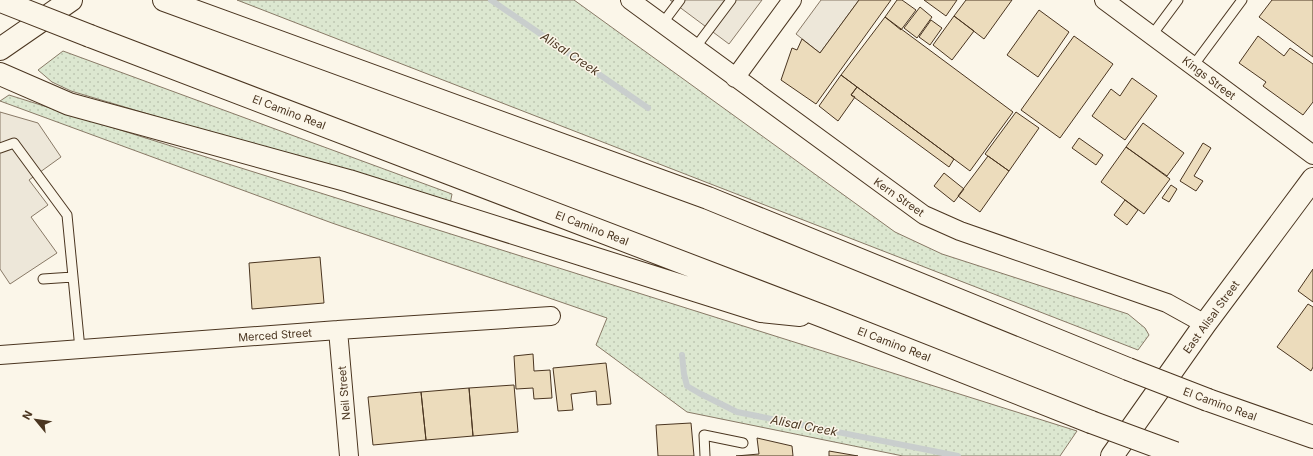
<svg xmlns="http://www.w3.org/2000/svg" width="1313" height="456" viewBox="0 0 1313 456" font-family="Inter,sans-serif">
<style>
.grass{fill:url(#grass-dots);stroke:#887966}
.parking{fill:#ede7d9;stroke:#887966}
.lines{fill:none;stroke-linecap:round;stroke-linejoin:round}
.stream{stroke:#c9cecd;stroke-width:6}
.building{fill:#ecdcbc;stroke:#4a3520}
.service-casing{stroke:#4a3520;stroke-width:11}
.minor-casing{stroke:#4a3520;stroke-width:20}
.secondary-casing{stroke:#4a3520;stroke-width:24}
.primary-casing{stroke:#4a3520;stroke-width:24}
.motorway-casing{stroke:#4a3520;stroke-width:24}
.service{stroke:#fbf6e9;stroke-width:9}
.minor{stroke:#fbf6e9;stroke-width:18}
.secondary{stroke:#fbf6e9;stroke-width:22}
.primary{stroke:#fbf6e9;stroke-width:22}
.motorway{stroke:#fbf6e9;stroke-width:22}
.motorway-bridge-casing{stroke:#4a3520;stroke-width:24;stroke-linecap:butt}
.motorway-bridge{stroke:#fbf6e9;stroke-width:22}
.labels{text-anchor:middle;stroke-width:3;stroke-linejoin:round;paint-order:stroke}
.street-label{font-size:11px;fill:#4a3520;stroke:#fbf6e9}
.water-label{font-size:12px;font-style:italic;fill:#4a3520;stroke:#fbf6e9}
</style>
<defs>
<pattern id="grass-dots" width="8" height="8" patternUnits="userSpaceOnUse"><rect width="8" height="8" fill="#dce7d0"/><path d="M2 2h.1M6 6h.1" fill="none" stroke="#bec7b2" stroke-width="1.8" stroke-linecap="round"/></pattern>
</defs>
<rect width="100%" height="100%" fill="#fbf6e9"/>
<path class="grass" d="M237 0H574L895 232 942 254 1128 314 1145 328 1149 335 1138 350Z
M63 51 452 194 450 204 71 91 52 82 38 70Z
M9 95 1077 431 1060 456H903L687 412 596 345 607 318 332 223 0 101Z"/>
<path class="parking" d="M670 0H762L729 44Z
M821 0H859L820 53 796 34Z
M0 112 38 123 61 157 29 180 48 205 31 217 57 253 10 284 0 269Z"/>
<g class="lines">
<path class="stream" d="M491 0 648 108
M682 355 684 374 687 386 699 393 737 412 958 456"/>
</g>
<path class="building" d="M859 0H891L816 104 781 80 792 48 797 50 802 39 820 53Z
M897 0H902L916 10 901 30 885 17Z
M924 0H957L946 16Z
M966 0H1012L984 39 954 16Z
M1272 0H1313V57L1259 17Z
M920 7 932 17 917 38 904 28Z
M1039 10 1069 32 1038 77 1007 55Z
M954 16 974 31 952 60 933 45Z
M885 17 1013 112 970 171 841 75Z
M931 20 942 28 930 45 919 37Z
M1074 36 1113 64 1060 138 1021 110Z
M1258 36 1284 56 1290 48 1313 64V102L1303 115 1263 86 1266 82 1239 63Z
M841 75 857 87 851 95 855 97 838 121 819 106Z
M1132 78 1157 96 1125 140 1092 116 1111 89 1120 96Z
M857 87 954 159 949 167 851 95Z
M1016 112 1039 128 1009 171 985 154Z
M1143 123 1184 153 1167 176 1126 147Z
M1079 138 1103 155 1096 165 1072 148Z
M1203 143 1211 148 1194 176 1203 181 1196 191 1180 181Z
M1126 147 1170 179 1144 214 1101 182Z
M988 156 1009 171 980 212 958 196Z
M944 173 964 189 954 202 934 186Z
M1171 185 1177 189 1169 202 1162 198Z
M1125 200 1138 210 1127 225 1114 215Z
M320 257 324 303 252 309 249 263Z
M1313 269V302L1298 291Z
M1308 304 1313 307V367L1311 371 1277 347Z
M533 354 534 371 550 370 552 398 534 399 533 388 516 389 514 356Z
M606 363 611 404 597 405 596 391 571 394 573 410 558 411 553 368Z
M514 385 518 432 473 436 469 388Z
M469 388 473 436 426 440 421 392Z
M421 392 426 440 373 445 368 397Z
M691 423 694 456H658L656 425Z
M757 438 792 446 793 456H736L759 454Z
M829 451 858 456H829Z"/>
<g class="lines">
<defs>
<path id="service" d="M662 24 680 0
M1152 35 1178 0
M695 48 731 0
M1193 66 1242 0
M0 148 14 143 67 215 80 349
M43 279 73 277
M705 456 704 435 743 443"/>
<path id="minor" d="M630 0 924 215 960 231 1167 303 1205 324
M1104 0 1313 155
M735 78 792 0
M338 330 349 456
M0 355 338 330 551 316"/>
<path id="secondary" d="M1112 456 1205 324 1313 179"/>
<path id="primary" d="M0 49 71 0"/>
<path id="motorway" d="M164 0 708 198 1128 369
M90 36 825 317 1091 422
M0 74 69 104 349 181 761 311 800 315
M1208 400 1313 437"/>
</defs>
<use href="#service" class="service-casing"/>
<use href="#minor" class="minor-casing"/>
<use href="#secondary" class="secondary-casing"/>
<use href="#primary" class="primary-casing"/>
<use href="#motorway" class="motorway-casing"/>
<use href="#service" class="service"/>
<use href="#minor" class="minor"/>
<use href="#secondary" class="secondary"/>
<use href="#primary" class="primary"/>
<use href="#motorway" class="motorway"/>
<defs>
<path id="motorway-bridge" d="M1 1 90 36
M1128 369 1208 400
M1091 422 1175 453"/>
</defs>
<use href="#motorway-bridge" class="motorway-bridge-casing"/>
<use href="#motorway-bridge" class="motorway-bridge"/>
</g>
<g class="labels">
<g class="street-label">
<text transform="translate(1209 78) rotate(37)" y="4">Kings Street</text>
<text transform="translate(289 112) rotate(21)" y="4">El Camino Real</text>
<text transform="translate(899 197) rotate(35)" y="4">Kern Street</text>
<text transform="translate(592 228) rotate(21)" y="4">El Camino Real</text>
<text transform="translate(1211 317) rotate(-54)" y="4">East Alisal Street</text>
<text transform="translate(275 335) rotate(-4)" y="4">Merced Street</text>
<text transform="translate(894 344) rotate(21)" y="4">El Camino Real</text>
<text transform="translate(344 393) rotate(-95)" y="4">Neil Street</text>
<text transform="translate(1220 404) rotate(20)" y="4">El Camino Real</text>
</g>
<g class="water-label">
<text transform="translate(570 54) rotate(34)" y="4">Alisal Creek</text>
<text transform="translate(804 426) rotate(11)" y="4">Alisal Creek</text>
</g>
</g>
<g transform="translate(36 420) rotate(299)" stroke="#fbf6e9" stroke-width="3" paint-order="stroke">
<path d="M0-3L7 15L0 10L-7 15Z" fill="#4a3520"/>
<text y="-6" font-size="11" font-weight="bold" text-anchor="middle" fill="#4a3520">N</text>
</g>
</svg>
